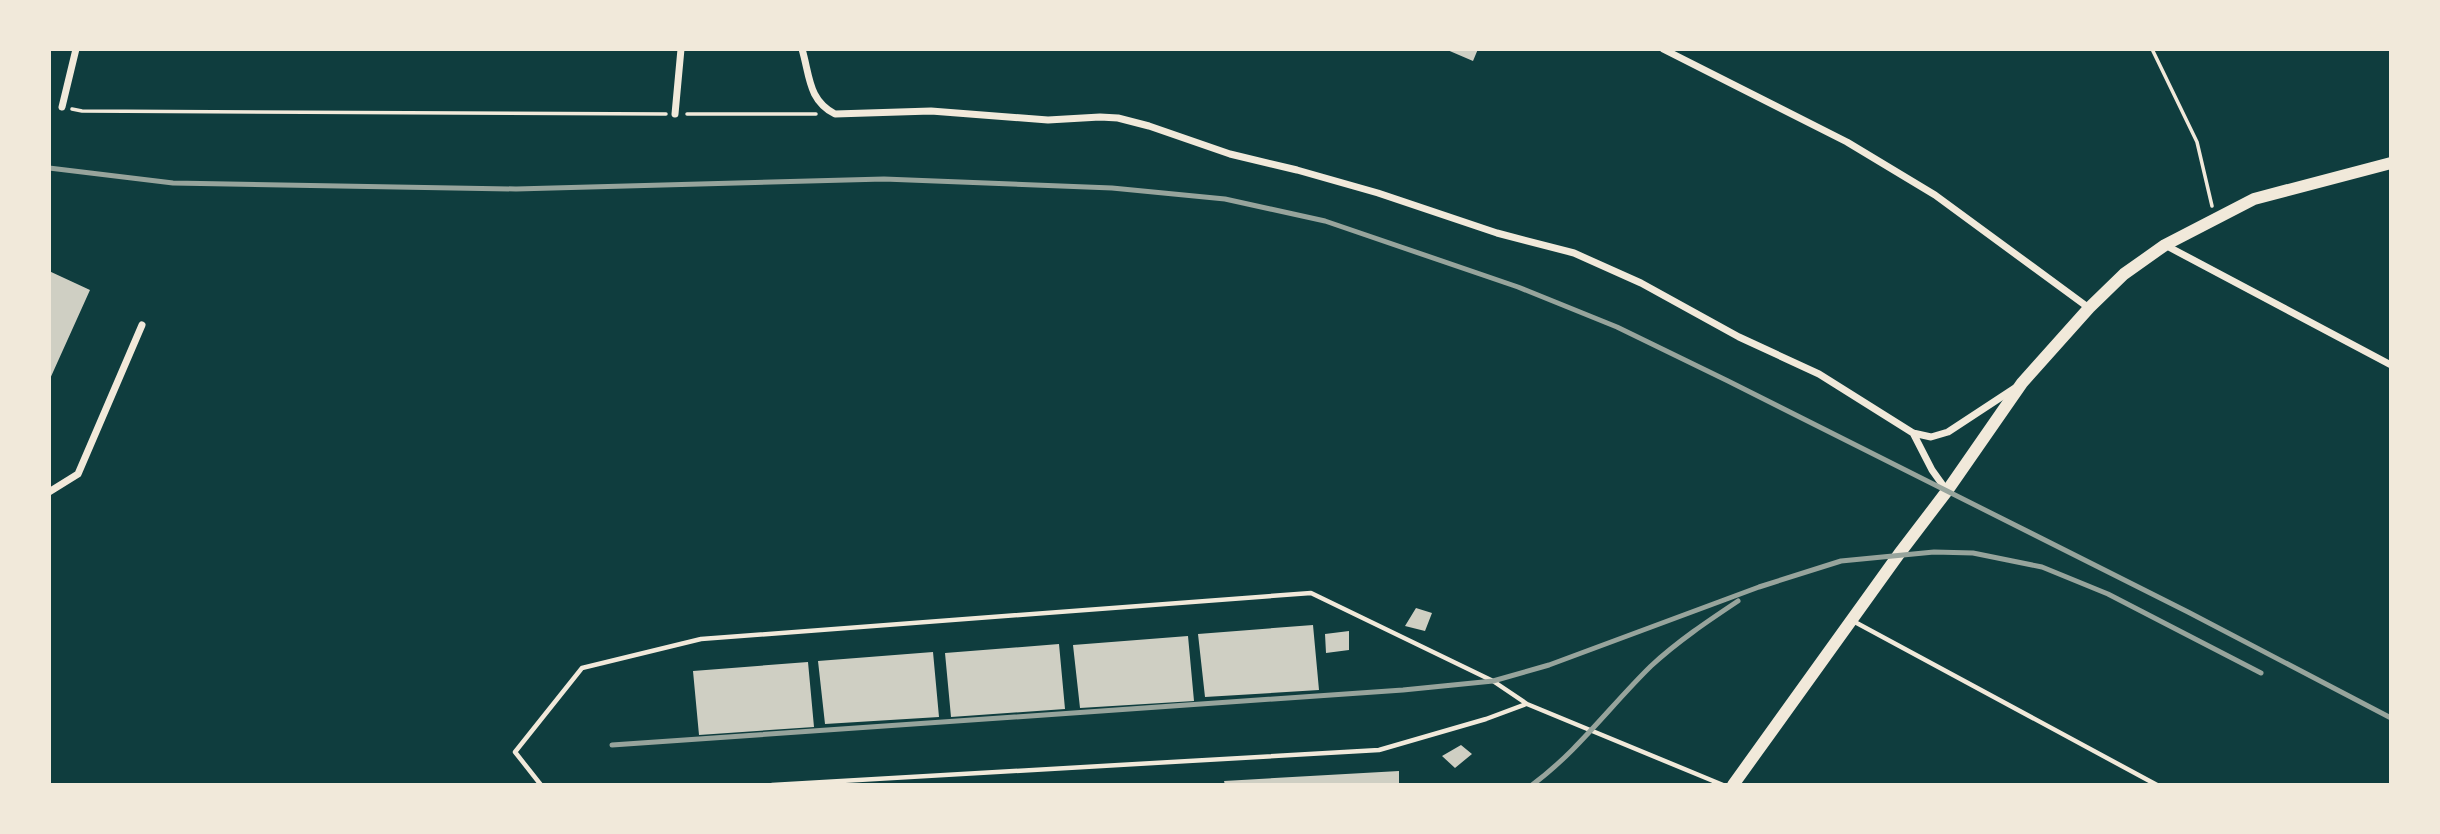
<svg xmlns="http://www.w3.org/2000/svg" width="2440" height="834" viewBox="0 0 2440 834" font-family="Montserrat,sans-serif">
<style>
.building{fill:#cfcfc3}
.lines{fill:none;stroke-linecap:round;stroke-linejoin:round}
.path{stroke:#f1e9da;stroke-width:3.5}
.service{stroke:#f1e9da;stroke-width:4.5}
.minor{stroke:#f1e9da;stroke-width:7}
.secondary{stroke:#f1e9da;stroke-width:12}
.rail{stroke:#97a49c;stroke-width:5}
</style>
<rect width="100%" height="100%" fill="#0f3d3e"/>
<path class="building" d="M1445 49H1478L1473 61Z
M49 271 90 290 49 381Z
M1416 608 1432 613 1425 631 1405 626Z
M1313 625 1319 690 1205 697 1198 634Z
M1349 631V650L1326 653 1325 634Z
M1188 636 1194 701 1080 708 1073 645Z
M1059 644 1065 709 951 717 945 653Z
M933 652 939 717 825 724 818 661Z
M808 662 814 727 699 735 693 671Z
M1461 745 1472 754 1455 768 1442 756Z
M1399 771V785H1225L1224 781Z"/>
<g class="lines">
<path class="path" d="M2152 49 2197 142 2212 206
M72 109 82 111 666 114
M687 114H816"/>
<path class="service" d="M1853 621 2157 785
M541 785 515 752 582 668 701 639 1311 593 1493 681 1527 704 1723 785
M772 785 1379 750 1486 719 1526 704"/>
<path class="minor" d="M802 49C810 76 808 100 835 114L931 111 1048 120 1100 117 1118 118 1149 126 1230 154 1297 170 1378 193 1497 233 1574 253 1641 283 1739 337 1819 374 1913 433 1931 437 1948 432 2015 388
M1663 49 1847 142 1935 195 2089 308
M62 107 76 49
M675 114 681 49
M2165 245 2391 365
M1913 433 1932 470 1947 491
M49 492 78 474 142 325"/>
<path class="secondary" d="M1733 785 1899 554 1947 491 2022 383 2089 308 2124 274 2165 245 2254 199 2391 163"/>
<path class="rail" d="M49 168 173 183 516 189 884 179 1112 188 1225 199 1325 221 1518 287 1617 327 1728 381 2188 612 2391 718
M612 745 1403 690 1493 681 1549 665 1759 587 1841 561 1934 552 1973 553 2042 567 2108 594 2261 673
M1532 785C1577 752 1611 705 1651 666 1678 641 1708 621 1738 601"/>
</g>
<rect width="2440" height="834" fill="none" stroke="#f1e9da" stroke-width="102"/>
</svg>
